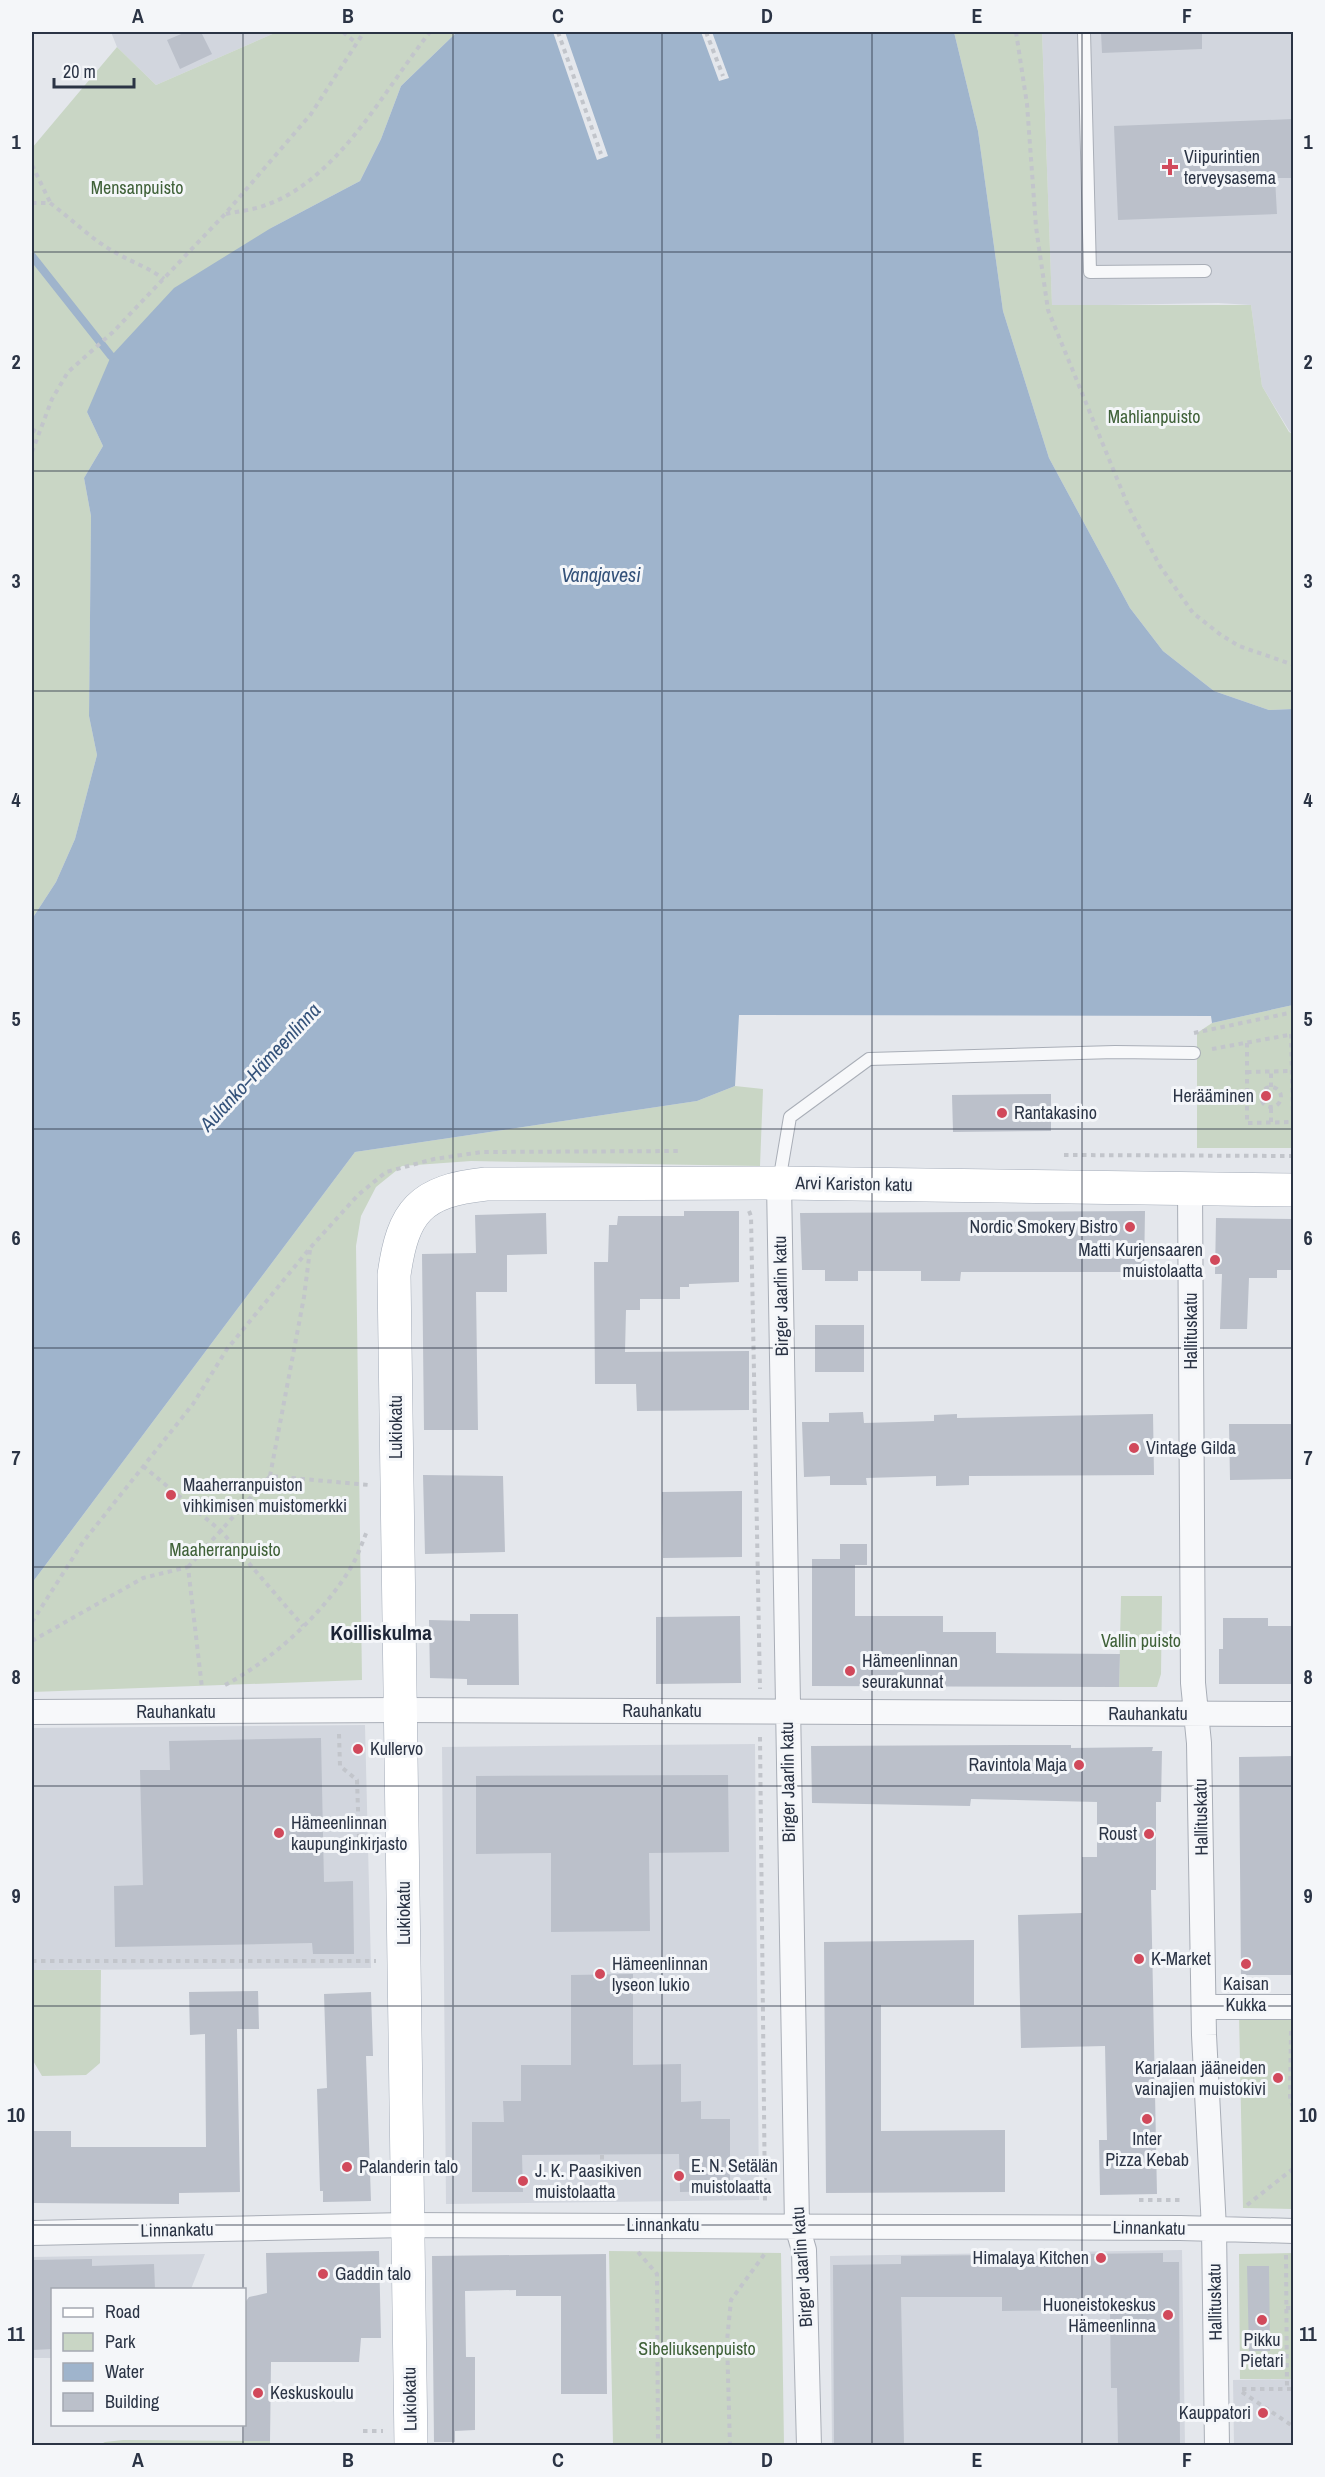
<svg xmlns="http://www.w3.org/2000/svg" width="1325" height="2477" viewBox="0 0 1325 2477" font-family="'Archivo Narrow',sans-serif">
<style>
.built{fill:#d2d6de}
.green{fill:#c9d6c5}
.water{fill:#9fb4cc}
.pier{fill:#e4e7ec}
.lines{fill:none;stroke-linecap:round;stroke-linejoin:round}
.stream{stroke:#9fb4cc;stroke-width:8}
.building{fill:#bbc0ca}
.service-casing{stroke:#a9aeb7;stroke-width:14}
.minor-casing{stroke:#a9aeb7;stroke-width:26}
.primary-casing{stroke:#a3abb8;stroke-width:34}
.path{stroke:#c2c5cb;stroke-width:4;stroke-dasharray:4.5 4.5;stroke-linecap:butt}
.service{stroke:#f7f8fa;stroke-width:12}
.minor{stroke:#f7f8fa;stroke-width:24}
.primary{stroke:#fff;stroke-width:33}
.grid{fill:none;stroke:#2b3445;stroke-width:1.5;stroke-opacity:0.55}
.poi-dot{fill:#d1495b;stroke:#f4f6f9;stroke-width:2}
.labels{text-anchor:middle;stroke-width:6;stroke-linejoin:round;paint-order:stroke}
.poi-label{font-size:18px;fill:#2b3445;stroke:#f4f6f9;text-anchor:start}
.park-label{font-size:18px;fill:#3f6138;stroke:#f4f6f9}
.street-label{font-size:18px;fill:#2b3445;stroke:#f4f6f9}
.water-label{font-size:20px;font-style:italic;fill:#34527a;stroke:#f4f6f9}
.quarter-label{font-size:21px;font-weight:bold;fill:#1d2536;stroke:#f4f6f9}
.neatline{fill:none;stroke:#2b3445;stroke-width:2}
.grid-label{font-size:20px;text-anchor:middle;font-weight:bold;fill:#2b3445}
</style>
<rect width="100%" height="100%" fill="#e4e7ec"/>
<path class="built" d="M111 32H277L156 85 117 47Z
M1042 32H1293V434L1290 432 1262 386 1251 305 1218 303 1052 306Z
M365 1725 371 1968 32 1970V1728Z
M755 1744 759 2200 446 2204 442 1747Z
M1182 2250 1185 2445H832L830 2256Z
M205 2254 191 2289 52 2290V2358H32V2257Z
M1293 2379V2445H1234L1233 2380Z"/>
<path class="green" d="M277 32H457L401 86 381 139 360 181 271 228 87 412 103 446 84 478 91 516 89 716 97 755 75 839 56 882 32 919V148L117 47 156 85Z
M954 32H1042L1052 305H1251L1262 386 1289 432 1293 434V709L1269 710 1214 691 1163 651 1130 608 1049 458 1003 311 978 131Z
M1293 1005V1148H1197V1033L1212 1023Z
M735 1086 763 1089 760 1166 471 1161 402 1166 376 1187 361 1216 356 1246 362 1680 32 1692V1583L355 1152 697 1101Z
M1121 1596H1162L1161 1674 1157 1687H1119Z
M32 1970H101L100 2063 86 2075 42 2076 32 2059Z
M1239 2015 1293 2016V2209L1243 2208Z
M609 2251 781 2253 784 2445H613Z
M1293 2253V2379H1240L1239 2254Z
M123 2440 270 2441V2445L97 2446 105 2442Z"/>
<path class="water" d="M457 32H954L978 131 1003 311 1049 458 1130 608 1163 651 1214 691 1269 710 1293 709V1005L1212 1023 1211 1016 739 1015 735 1086 697 1101 355 1152 32 1583V919L56 882 75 839 97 755 89 716 91 516 84 478 103 446 87 412 111 356 174 288 271 228 360 181 381 139 401 86Z"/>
<path class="pier" d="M553 32H565L608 156 597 160Z
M701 32H712L729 78 719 81Z"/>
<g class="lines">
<path class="stream" d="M32 256 111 356"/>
</g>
<path class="building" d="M186 32H201L212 54 180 69 167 40Z
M1101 32H1202V49L1102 53Z
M1293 119V178H1275L1277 214 1118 220 1114 126Z
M1051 1094V1131L953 1132 952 1095Z
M684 1211H739V1282L689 1284V1287H680V1299H640V1310H626L625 1352 749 1351V1410L637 1411 636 1384H595L594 1262H608L609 1225H617L618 1216H684Z
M1145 1211 1144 1272H961L960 1281H921V1271H858V1281H825V1270H802L800 1213Z
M546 1213 547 1254 507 1255V1292H476L478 1430H424L422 1254 476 1253 475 1215Z
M1216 1218 1293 1219V1270H1277V1278H1249L1247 1329H1220L1222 1274H1215Z
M815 1325H864V1372H815Z
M863 1412 864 1423 934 1421V1415L957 1414V1418L1153 1414 1154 1475 969 1476V1485L936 1486V1476L866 1478 867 1485H830V1476L804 1477 802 1422H829V1413Z
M1229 1424H1293V1479L1230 1480Z
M423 1475 503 1476 505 1552 425 1554Z
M742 1491V1557L663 1558 662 1492Z
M840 1544H867V1565H855V1616H943V1632H996V1653L1120 1654 1119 1687 812 1686V1559H840Z
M470 1614H518L519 1685H467V1679L430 1678 429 1620 470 1621Z
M740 1616 741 1683 656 1684V1617Z
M1223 1618H1268V1626H1293V1684H1219V1649H1223Z
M321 1738 324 1882 353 1881 354 1954H313L312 1943 115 1947 114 1886 143 1885 140 1770H170L169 1741Z
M1014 1745H1071V1748L1153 1747 1152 1751H1162L1161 1802H1156V1890H1151L1157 2194 1100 2195 1099 2140H1107L1105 2046 1021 2048 1018 1915 1082 1913V1857H1097V1802L971 1799 970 1806 812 1803 811 1746Z
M1293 1756V1975H1241L1239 1757Z
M728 1775 729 1852 649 1853 650 1931 551 1932V1853L476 1854V1776Z
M974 1940V2005H881V2131L1005 2130V2192L826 2193 824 1942Z
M633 1974V2065L681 2064V2102L701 2101V2119H730V2191L680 2192 679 2154 522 2155 523 2192H472V2122H504L503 2101H521V2065H571V1975Z
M258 1991 259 2029H237L240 2192 179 2193V2204L32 2203V2131H71V2147H206L205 2034 190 2035 189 1992Z
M371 1992 373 2056H366L371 2201 323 2202V2191H320L317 2089 327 2088 324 1994Z
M379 2251 381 2338H361L359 2362H271L270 2441H244V2304L249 2297 267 2293 266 2253Z
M1163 2253V2262H1179L1180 2445H1118L1117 2388H1111L1110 2310 1002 2311V2297H901L904 2445H834L833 2265 901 2264V2256Z
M606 2254 607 2394H561V2296H516V2290L465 2291 466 2357H475V2430L455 2431V2442H434L432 2256Z
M92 2259V2266L154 2264 155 2289H52V2349L32 2350V2260Z
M1247 2266H1269L1270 2351H1249Z"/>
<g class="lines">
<defs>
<path id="service" d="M1084 32 1090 272 1205 271
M779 1182 790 1117 869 1059 1115 1052 1194 1053"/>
<path id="minor" d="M779 1183 797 2226 804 2250 809 2446
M1190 1188 1193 1683 1199 1743 1204 2035 1214 2229 1217 2446
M32 1712 402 1710 1294 1714
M1204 2007H1294
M32 2233 406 2225 1180 2228 1294 2231"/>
<path id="primary" d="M411 2446 394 1275C403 1211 420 1191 486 1184L779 1183 1294 1190"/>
</defs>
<use href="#service" class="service-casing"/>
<use href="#minor" class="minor-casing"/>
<use href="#primary" class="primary-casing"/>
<path class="path" d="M343 32 355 42
M558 32 601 154
M706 32 723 76
M1016 32 1027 104 1036 227 1048 310 1129 508 1160 566 1193 613 1221 635 1239 646 1294 665
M32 165 50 202
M32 203H50C73 220 93 241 118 254 134 263 149 268 164 279
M226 214C239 211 253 210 266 205 339 179 384 90 430 32
M32 429 39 434
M32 452 52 399 68 372 113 332 225 214 311 114 364 32
M1194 1033 1294 1012
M1291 1034 1293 1122
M1247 1043V1123L1294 1122
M1212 1049 1294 1034
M1247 1072 1292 1071
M1271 1087V1071
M1261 1097a10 10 0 1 1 20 0a10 10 0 1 1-20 0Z
M1271 1122V1107
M1064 1155 1294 1156
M749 1211 751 1216 760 1689
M143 1466 221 1531 303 1626
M270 1476 304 1297 310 1250
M188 1567 270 1476 369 1485
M32 1622 83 1542 193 1404 227 1349 310 1248 358 1195 386 1172 434 1159 482 1152 681 1151
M32 1641 143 1578 188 1567 202 1688
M225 1685C272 1660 322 1615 350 1569 357 1558 362 1543 367 1531
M339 1734 340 1766 357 1780 359 1839
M760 1737 765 2203
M323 1839H374
M32 1961H376
M1291 2031 1290 2097 1294 2111
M602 2155V2201
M1139 2200H1180
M1247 2205 1294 2168
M638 2252 657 2274 658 2446
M1286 2255 1287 2389
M1286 2308H1294
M1242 2389H1294
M1242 2392 1294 2427
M363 2431H383
M730 2446 727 2341 731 2300 766 2252"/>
<use href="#service" class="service"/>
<use href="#minor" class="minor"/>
<use href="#primary" class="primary"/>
</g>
<path class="grid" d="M243 32V2290M453 32V2446M662 32V2446M872 32V2446M1082 32V2446M32 252H1294M32 471H1294M32 691H1294M32 910H1294M32 1129H1294M32 1348H1294M32 1567H1294M32 1786H1294M32 2006H1294M32 2225H1294M243 2424V2446"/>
<g class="poi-dot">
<path d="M1167 158h6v6h6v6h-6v6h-6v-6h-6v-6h6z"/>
<circle cx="1266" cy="1096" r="6"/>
<circle cx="1002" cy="1113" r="6"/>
<circle cx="1130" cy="1227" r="6"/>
<circle cx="1215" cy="1260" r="6"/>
<circle cx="1134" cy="1448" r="6"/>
<circle cx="171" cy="1495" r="6"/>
<circle cx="850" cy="1671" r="6"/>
<circle cx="358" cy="1749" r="6"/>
<circle cx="1079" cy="1765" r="6"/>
<circle cx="279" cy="1833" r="6"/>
<circle cx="1149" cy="1834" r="6"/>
<circle cx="1139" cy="1959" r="6"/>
<circle cx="1246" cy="1964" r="6"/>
<circle cx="600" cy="1974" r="6"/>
<circle cx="1278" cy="2078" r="6"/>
<circle cx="1147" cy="2119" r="6"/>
<circle cx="347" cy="2167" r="6"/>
<circle cx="679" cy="2176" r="6"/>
<circle cx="523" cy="2181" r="6"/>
<circle cx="1101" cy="2258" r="6"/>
<circle cx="323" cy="2274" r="6"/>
<circle cx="1168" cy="2315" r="6"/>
<circle cx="1262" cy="2320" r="6"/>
<circle cx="258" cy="2393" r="6"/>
<circle cx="1263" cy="2413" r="6"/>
</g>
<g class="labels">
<g class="poi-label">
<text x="1184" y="163">Viipurintien<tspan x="1184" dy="21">terveysasema</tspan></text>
<text x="1254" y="1102" text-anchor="end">Herääminen</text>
<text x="1014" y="1119">Rantakasino</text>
<text x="1118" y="1233" text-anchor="end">Nordic Smokery Bistro</text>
<text x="1203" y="1256" text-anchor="end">Matti Kurjensaaren<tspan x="1203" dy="21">muistolaatta</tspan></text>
<text x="1146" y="1454">Vintage Gilda</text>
<text x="183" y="1491">Maaherranpuiston<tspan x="183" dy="21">vihkimisen muistomerkki</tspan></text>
<text x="862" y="1667">Hämeenlinnan<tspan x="862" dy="21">seurakunnat</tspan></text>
<text x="370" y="1755">Kullervo</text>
<text x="1067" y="1771" text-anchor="end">Ravintola Maja</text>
<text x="291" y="1829">Hämeenlinnan<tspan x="291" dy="21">kaupunginkirjasto</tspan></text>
<text x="1137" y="1840" text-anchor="end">Roust</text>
<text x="1151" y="1965">K-Market</text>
<text x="612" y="1970">Hämeenlinnan<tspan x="612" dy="21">lyseon lukio</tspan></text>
<text x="1246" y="1990" text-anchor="middle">Kaisan<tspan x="1246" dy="21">Kukka</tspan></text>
<text x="1266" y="2074" text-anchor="end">Karjalaan jääneiden<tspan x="1266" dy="21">vainajien muistokivi</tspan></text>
<text x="1147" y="2145" text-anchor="middle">Inter<tspan x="1147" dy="21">Pizza Kebab</tspan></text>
<text x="691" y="2172">E. N. Setälän<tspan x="691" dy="21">muistolaatta</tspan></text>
<text x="359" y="2173">Palanderin talo</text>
<text x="535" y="2177">J. K. Paasikiven<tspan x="535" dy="21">muistolaatta</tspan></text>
<text x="1089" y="2264" text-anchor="end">Himalaya Kitchen</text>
<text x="335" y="2280">Gaddin talo</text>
<text x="1156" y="2311" text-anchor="end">Huoneistokeskus<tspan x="1156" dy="21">Hämeenlinna</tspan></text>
<text x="1262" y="2346" text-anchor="middle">Pikku<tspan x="1262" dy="21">Pietari</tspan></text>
<text x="270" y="2399">Keskuskoulu</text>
<text x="1251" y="2419" text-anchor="end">Kauppatori</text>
</g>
<g class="park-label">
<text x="137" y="194">Mensanpuisto</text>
<text x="1154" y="423">Mahlianpuisto</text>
<text x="225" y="1556">Maaherranpuisto</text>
<text x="1141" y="1647">Vallin puisto</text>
<text x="697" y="2355">Sibeliuksenpuisto</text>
</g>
<g class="street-label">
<text transform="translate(854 1184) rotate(1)" y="6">Arvi Kariston katu</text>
<text transform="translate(781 1296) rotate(-91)" y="6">Birger Jaarlin katu</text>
<text transform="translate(1191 1331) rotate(-90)" y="6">Hallituskatu</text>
<text transform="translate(396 1427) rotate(-90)" y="6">Lukiokatu</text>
<text x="662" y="1717">Rauhankatu</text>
<text x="176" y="1718">Rauhankatu</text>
<text x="1148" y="1720">Rauhankatu</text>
<text transform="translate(788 1782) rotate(-91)" y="6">Birger Jaarlin katu</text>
<text transform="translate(1201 1817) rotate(-91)" y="6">Hallituskatu</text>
<text transform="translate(404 1913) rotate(-90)" y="6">Lukiokatu</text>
<text x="663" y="2231">Linnankatu</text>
<text transform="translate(1149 2228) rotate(1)" y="6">Linnankatu</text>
<text transform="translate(177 2230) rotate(-1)" y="6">Linnankatu</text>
<text transform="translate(802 2267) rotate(-94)" y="6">Birger Jaarlin katu</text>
<text transform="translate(1215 2302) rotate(-91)" y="6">Hallituskatu</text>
<text transform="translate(410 2399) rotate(-91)" y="6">Lukiokatu</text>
</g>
<g class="water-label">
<text x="601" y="582">Vanajavesi</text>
<text transform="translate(260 1067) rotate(-47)" y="7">Aulanko–Hämeenlinna</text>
</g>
<g class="quarter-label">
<text x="381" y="1640">Koilliskulma</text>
</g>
</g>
<rect width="1325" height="2477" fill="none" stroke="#f4f6f9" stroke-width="66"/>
<rect x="51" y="2288" width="195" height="138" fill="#f4f6f9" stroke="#a4a8b1" stroke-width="1.5"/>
<rect x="63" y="2308" width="30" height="9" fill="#ffffff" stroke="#a4a8b1" stroke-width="1.5"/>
<text x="105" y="2318" font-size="18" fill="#2b3445">Road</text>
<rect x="63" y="2333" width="30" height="18" fill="#c9d6c5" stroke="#a4a8b1" stroke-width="1.5"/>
<text x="105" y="2348" font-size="18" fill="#2b3445">Park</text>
<rect x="63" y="2363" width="30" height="18" fill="#9fb4cc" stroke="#a4a8b1" stroke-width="1.5"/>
<text x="105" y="2378" font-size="18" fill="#2b3445">Water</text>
<rect x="63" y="2393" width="30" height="18" fill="#bbc0ca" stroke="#a4a8b1" stroke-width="1.5"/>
<text x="105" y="2408" font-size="18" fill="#2b3445">Building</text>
<path d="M54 78v9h80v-9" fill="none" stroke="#2b3445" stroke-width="3"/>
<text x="63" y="78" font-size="18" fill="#2b3445" stroke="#f4f6f9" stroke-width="4.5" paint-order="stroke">20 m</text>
<rect x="33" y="33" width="1259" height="2411" class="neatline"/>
<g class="grid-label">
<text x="138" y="23">A</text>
<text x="348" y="23">B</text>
<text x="558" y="23">C</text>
<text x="767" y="23">D</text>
<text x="977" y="23">E</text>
<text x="1187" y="23">F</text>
<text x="16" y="149">1</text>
<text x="1308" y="149">1</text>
<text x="16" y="369">2</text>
<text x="1308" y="369">2</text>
<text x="16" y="588">3</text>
<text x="1308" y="588">3</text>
<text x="16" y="807">4</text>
<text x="1308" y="807">4</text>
<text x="16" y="1026">5</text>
<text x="1308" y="1026">5</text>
<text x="16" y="1245">6</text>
<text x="1308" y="1245">6</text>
<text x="16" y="1465">7</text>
<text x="1308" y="1465">7</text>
<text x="16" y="1684">8</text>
<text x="1308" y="1684">8</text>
<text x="16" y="1903">9</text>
<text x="1308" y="1903">9</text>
<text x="16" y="2122">10</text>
<text x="1308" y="2122">10</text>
<text x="16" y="2341">11</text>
<text x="1308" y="2341">11</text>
<text x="138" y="2467">A</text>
<text x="348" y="2467">B</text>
<text x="558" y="2467">C</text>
<text x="767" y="2467">D</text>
<text x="977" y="2467">E</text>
<text x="1187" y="2467">F</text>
</g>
</svg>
